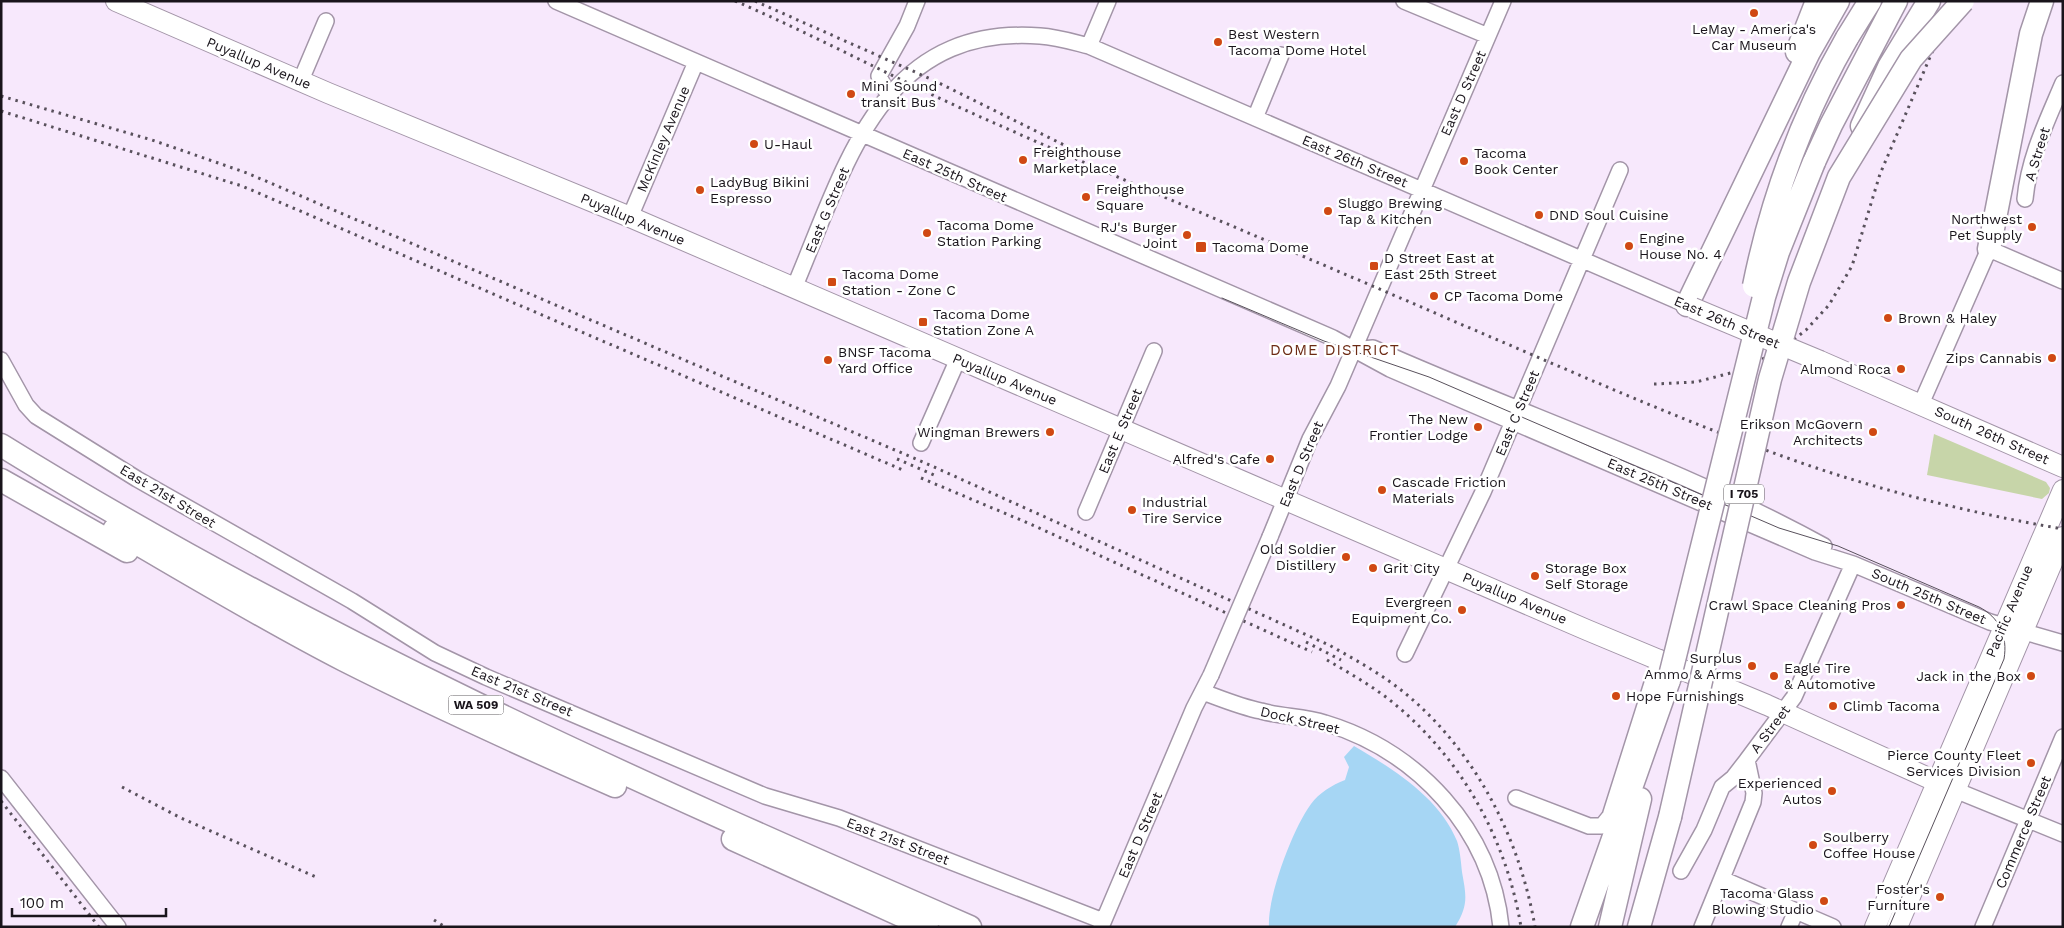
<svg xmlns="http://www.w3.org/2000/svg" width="2064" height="928" viewBox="0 0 2064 928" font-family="'Work Sans',sans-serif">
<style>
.green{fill:#c7d5a9}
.water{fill:#a6d6f4}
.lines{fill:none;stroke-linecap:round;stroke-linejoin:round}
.minor-casing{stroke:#a395a8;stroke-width:18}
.major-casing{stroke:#a395a8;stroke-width:22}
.highway-casing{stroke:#a395a8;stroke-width:25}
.minor{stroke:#fff;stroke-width:15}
.major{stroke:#fff;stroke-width:20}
.highway{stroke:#fff;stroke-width:22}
.tram{stroke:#59515c;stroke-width:1}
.rail{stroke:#59515c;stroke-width:3;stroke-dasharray:2.5 5;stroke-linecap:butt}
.minor-bridge-casing{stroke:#a395a8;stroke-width:18;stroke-linecap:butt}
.major-bridge-casing{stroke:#a395a8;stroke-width:22;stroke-linecap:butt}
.highway-bridge-casing{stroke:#a395a8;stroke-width:25;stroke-linecap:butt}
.minor-bridge{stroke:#fff;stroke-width:15}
.major-bridge{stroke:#fff;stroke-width:20}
.highway-bridge{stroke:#fff;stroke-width:22}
.poi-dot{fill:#d04913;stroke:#fff;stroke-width:2}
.labels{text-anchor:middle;stroke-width:5;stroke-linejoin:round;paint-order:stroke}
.shield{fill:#fff;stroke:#5e5a5f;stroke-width:1}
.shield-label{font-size:12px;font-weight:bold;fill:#19141b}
.poi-label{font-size:14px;fill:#19141b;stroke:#fff;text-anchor:start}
.street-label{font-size:14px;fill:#19141b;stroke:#fff}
.neighbourhood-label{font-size:15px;letter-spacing:1px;fill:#6c2a13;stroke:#fff}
</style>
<rect width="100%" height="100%" fill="#f7e8fc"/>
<path class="green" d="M1934 434 2046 482 2050 488 2049 493 2042 499 1927 475Z"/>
<path class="water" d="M1354 746C1393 769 1439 797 1457 841 1460 850 1461 862 1462 872 1466 895 1469 905 1455 927H1269C1267 897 1293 828 1311 804 1319 793 1332 785 1345 780L1349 767 1344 757Z"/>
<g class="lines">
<defs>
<path id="minor" d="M556 1 1333 338 1390 369 1815 552 1853 564 1990 622 2063 643
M1404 1 1488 36
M1089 46 1108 1
M301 80 326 21
M888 95 879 76 907 26 917 1
M1255 118 1281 55
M2025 199C2029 157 2047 121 2063 83
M630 217 696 62
M794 288C845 169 879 24 1040 36 1057 37 1073 42 1089 46L1687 305
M1353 350 1373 348C1523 415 1680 467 1824 546
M1 360 26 405 36 416 137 479 352 601 435 653 486 677 765 796 839 818 1103 921
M1921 404 1989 249 2063 281
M921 443 958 359
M1086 512 1154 351
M1270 537 1310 439 1338 386 1503 1
M1405 654 1483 492 1620 170
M1203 692C1222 699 1241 707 1261 711 1282 717 1304 716 1325 723 1417 751 1491 829 1501 927
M1 778 118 927
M1955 790 2063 834
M1516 798 1589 826H1602L1610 816 1660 658
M1681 871 1704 830 1722 787 1733 778 1747 760
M1722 879 1833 927
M1101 927 1194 708 1211 675
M1702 927 1753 802 1754 793 1747 760 1794 697 1853 564
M1789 927 1796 911
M1983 927 2063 737"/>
<path id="major" d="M116 1 328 93 630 217 1587 630 1767 705 1955 790
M1820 361 2063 467
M1875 927 2063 490
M1897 927 2063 537"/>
<path id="highway" d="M1847 38 1870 1
M1797 52 1817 1
M1862 126 1889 67 1929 1
M1814 162 1831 125 1896 1
M1989 249 2031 34 2042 1
M1687 305 1809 52 1838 1
M1 445C308 636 639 783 970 927
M1 480 127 551
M114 530C190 574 266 620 344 660 433 705 524 746 615 786
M733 839 927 927
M1582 927 1669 680
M1610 927 1640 799
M1639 927 1670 817"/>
</defs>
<use href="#minor" class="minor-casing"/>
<use href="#major" class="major-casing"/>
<use href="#highway" class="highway-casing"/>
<use href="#minor" class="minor"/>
<use href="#major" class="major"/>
<use href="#highway" class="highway"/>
<path class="tram" d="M1222 298 1324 341 1429 377 1779 528 1838 546 1979 607C1999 617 2008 636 2004 659L1889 927"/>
<path class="rail" d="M735 1C819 37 899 81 983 118 1140 188 1300 254 1458 323 1562 367 1665 414 1771 452 1865 487 1964 512 2063 529
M755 1 933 80 1068 147
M1 96 152 140 247 173 923 462 1329 645C1356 660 1383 675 1406 694 1476 752 1520 839 1535 927
M1 111 242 186 905 471
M1654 384 1696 382 1742 370 1783 348 1806 330 1829 305 1852 266 1880 174 1954 1
M897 459 934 475
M921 478 1028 523 1312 652
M1306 642 1341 660
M1327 660C1351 674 1376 688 1397 706 1464 762 1507 842 1521 927
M122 787 181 818 316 877
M1 801 99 927
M434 920 445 927"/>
<defs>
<path id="minor-bridge" d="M1211 675 1270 537"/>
<path id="major-bridge" d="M1693 308 1820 361"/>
<path id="highway-bridge" d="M1754 286C1772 197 1802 116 1847 38
M1669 680 1764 297 1778 252 1814 162
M1670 817 1770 379 1799 282 1839 177 1911 59 1963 1"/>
</defs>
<use href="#minor-bridge" class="minor-bridge-casing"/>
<use href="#major-bridge" class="major-bridge-casing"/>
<use href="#highway-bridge" class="highway-bridge-casing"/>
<use href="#minor-bridge" class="minor-bridge"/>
<use href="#major-bridge" class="major-bridge"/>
<use href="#highway-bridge" class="highway-bridge"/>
</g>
<g class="poi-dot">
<circle cx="1754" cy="13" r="5"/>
<circle cx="1218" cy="42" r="5"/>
<circle cx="851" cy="94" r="5"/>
<circle cx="754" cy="144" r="5"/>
<circle cx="1023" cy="160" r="5"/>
<circle cx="1464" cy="161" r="5"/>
<circle cx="700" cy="190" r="5"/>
<circle cx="1086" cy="197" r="5"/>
<circle cx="1328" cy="211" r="5"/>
<circle cx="1539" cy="215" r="5"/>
<circle cx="2032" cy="227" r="5"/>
<circle cx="927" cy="233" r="5"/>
<circle cx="1187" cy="235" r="5"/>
<circle cx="1629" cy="246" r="5"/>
<rect x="1195" y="241" width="12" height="12" rx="2.5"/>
<rect x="1369" y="261" width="10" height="10" rx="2.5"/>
<rect x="827" y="277" width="10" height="10" rx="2.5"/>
<circle cx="1434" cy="296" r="5"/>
<circle cx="1888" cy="318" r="5"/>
<rect x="918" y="317" width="10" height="10" rx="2.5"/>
<circle cx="2052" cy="358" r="5"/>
<circle cx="828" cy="360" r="5"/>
<circle cx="1901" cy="369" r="5"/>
<circle cx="1478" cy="427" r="5"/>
<circle cx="1050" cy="432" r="5"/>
<circle cx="1873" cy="432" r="5"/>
<circle cx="1270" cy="459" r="5"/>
<circle cx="1382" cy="490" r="5"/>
<circle cx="1132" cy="510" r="5"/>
<circle cx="1346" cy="557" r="5"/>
<circle cx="1373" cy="568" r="5"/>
<circle cx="1535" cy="576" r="5"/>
<circle cx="1901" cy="605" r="5"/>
<circle cx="1462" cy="610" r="5"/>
<circle cx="1752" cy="666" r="5"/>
<circle cx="1774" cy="676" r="5"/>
<circle cx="2031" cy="676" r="5"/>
<circle cx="1616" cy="696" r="5"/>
<circle cx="1833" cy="706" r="5"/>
<circle cx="2031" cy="763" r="5"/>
<circle cx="1832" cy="791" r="5"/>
<circle cx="1813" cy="845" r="5"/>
<circle cx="1940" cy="897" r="5"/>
<circle cx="1824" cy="901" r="5"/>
</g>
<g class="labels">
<g class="shield">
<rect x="1724" y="484.5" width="40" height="19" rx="4"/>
<rect x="448.5" y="695.5" width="55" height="19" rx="4"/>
</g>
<g class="shield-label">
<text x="1744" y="498">I 705</text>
<text x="476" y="709">WA 509</text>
</g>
<g class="poi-label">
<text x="1754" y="34" text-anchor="middle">LeMay - America's<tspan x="1754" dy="16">Car Museum</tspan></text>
<text x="1228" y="39">Best Western<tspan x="1228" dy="16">Tacoma Dome Hotel</tspan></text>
<text x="861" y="91">Mini Sound<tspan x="861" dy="16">transit Bus</tspan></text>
<text x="764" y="149">U-Haul</text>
<text x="1033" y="157">Freighthouse<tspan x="1033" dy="16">Marketplace</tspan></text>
<text x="1474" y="158">Tacoma<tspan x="1474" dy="16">Book Center</tspan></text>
<text x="710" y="187">LadyBug Bikini<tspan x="710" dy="16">Espresso</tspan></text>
<text x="1096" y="194">Freighthouse<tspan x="1096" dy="16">Square</tspan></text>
<text x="1338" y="208">Sluggo Brewing<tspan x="1338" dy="16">Tap &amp; Kitchen</tspan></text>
<text x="1549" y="220">DND Soul Cuisine</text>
<text x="2022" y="224" text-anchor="end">Northwest<tspan x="2022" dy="16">Pet Supply</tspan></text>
<text x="937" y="230">Tacoma Dome<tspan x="937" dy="16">Station Parking</tspan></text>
<text x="1177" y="232" text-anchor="end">RJ's Burger<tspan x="1177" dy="16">Joint</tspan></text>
<text x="1639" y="243">Engine<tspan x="1639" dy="16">House No. 4</tspan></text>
<text x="1212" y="252">Tacoma Dome</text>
<text x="1384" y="263">D Street East at<tspan x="1384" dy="16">East 25th Street</tspan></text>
<text x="842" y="279">Tacoma Dome<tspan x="842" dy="16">Station - Zone C</tspan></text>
<text x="1444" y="301">CP Tacoma Dome</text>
<text x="933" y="319">Tacoma Dome<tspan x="933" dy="16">Station Zone A</tspan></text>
<text x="1898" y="323">Brown &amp; Haley</text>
<text x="838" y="357">BNSF Tacoma<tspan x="838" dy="16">Yard Office</tspan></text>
<text x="2042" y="363" text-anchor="end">Zips Cannabis</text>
<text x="1891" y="374" text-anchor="end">Almond Roca</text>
<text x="1468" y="424" text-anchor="end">The New<tspan x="1468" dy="16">Frontier Lodge</tspan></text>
<text x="1863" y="429" text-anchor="end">Erikson McGovern<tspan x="1863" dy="16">Architects</tspan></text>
<text x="1040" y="437" text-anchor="end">Wingman Brewers</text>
<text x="1260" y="464" text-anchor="end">Alfred's Cafe</text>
<text x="1392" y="487">Cascade Friction<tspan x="1392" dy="16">Materials</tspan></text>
<text x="1142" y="507">Industrial<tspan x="1142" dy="16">Tire Service</tspan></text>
<text x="1336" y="554" text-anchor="end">Old Soldier<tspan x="1336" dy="16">Distillery</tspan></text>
<text x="1383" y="573">Grit City</text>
<text x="1545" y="573">Storage Box<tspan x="1545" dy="16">Self Storage</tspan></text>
<text x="1452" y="607" text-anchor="end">Evergreen<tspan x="1452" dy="16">Equipment Co.</tspan></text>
<text x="1891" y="610" text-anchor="end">Crawl Space Cleaning Pros</text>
<text x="1742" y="663" text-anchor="end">Surplus<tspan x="1742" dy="16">Ammo &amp; Arms</tspan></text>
<text x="1784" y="673">Eagle Tire<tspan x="1784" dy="16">&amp; Automotive</tspan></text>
<text x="2021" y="681" text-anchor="end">Jack in the Box</text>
<text x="1626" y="701">Hope Furnishings</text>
<text x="1843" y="711">Climb Tacoma</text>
<text x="2021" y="760" text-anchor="end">Pierce County Fleet<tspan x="2021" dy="16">Services Division</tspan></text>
<text x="1822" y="788" text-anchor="end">Experienced<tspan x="1822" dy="16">Autos</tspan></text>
<text x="1823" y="842">Soulberry<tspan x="1823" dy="16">Coffee House</tspan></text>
<text x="1930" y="894" text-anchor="end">Foster's<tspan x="1930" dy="16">Furniture</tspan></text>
<text x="1814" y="898" text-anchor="end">Tacoma Glass<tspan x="1814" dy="16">Blowing Studio</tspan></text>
</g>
<g class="street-label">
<text transform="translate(259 63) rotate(23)" y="5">Puyallup Avenue</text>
<text transform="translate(1463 93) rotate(-66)" y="5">East D Street</text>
<text transform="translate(663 139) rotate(-67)" y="5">McKinley Avenue</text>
<text transform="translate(2037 154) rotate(-73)" y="5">A Street</text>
<text transform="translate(1355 161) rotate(23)" y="5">East 26th Street</text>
<text transform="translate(955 175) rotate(24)" y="5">East 25th Street</text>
<text transform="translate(827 210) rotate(-67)" y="5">East G Street</text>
<text transform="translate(633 219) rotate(23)" y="5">Puyallup Avenue</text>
<text transform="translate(1727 322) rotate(23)" y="5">East 26th Street</text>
<text transform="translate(1005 379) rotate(23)" y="5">Puyallup Avenue</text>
<text transform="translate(1517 413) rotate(-67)" y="5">East C Street</text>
<text transform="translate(1120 431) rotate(-67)" y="5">East E Street</text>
<text transform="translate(1992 435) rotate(24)" y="5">South 26th Street</text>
<text transform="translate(1301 464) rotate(-67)" y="5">East D Street</text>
<text transform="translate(1660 484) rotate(23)" y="5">East 25th Street</text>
<text transform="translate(168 496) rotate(31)" y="5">East 21st Street</text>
<text transform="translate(1929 596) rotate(23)" y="5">South 25th Street</text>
<text transform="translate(1515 598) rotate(23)" y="5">Puyallup Avenue</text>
<text transform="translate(2009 611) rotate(-67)" y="5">Pacific Avenue</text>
<text transform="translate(522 691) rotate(23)" y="5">East 21st Street</text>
<text transform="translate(1300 720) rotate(13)" y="5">Dock Street</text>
<text transform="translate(1770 729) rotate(-53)" y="5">A Street</text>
<text transform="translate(2023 832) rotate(-67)" y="5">Commerce Street</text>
<text transform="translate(1140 835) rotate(-67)" y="5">East D Street</text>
<text transform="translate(898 841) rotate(21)" y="5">East 21st Street</text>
</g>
<g class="neighbourhood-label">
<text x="1335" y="355">DOME DISTRICT</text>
</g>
</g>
<rect width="2064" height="928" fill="none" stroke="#19141b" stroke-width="5"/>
<path d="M12 908v8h154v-8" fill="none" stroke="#19141b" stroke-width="2.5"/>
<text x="20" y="908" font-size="15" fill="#19141b" stroke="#ffffff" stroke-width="4" paint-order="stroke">100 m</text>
</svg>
